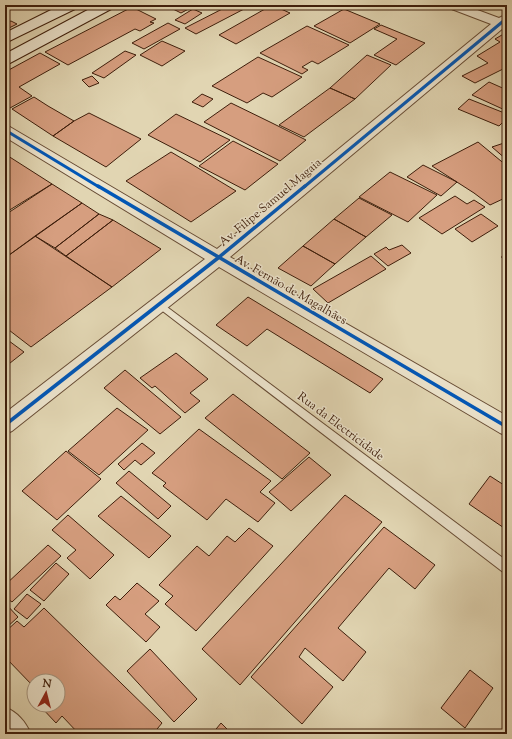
<svg xmlns="http://www.w3.org/2000/svg" width="512" height="739" viewBox="0 0 512 739" font-family="'Sorts Mill Goudy',serif">
<style>
.building{fill:#d69e7f;stroke:#3e1e0b}
.lines{fill:none;stroke-linecap:round;stroke-linejoin:round}
.service-casing{stroke:#674c35;stroke-width:2}
.minor-casing{stroke:#674c35;stroke-width:2}
.secondary-casing{stroke:#3e1e0b;stroke-width:2}
.service{fill:#ece4cd;fill-rule:evenodd}
.minor{fill:#ece4cd;fill-rule:evenodd}
.secondary{fill:#ece4cd;fill-rule:evenodd}
.cycleway-far1-casing{stroke:#ece4cd;stroke-width:5}
.cycleway-casing{stroke:#ece4cd;stroke-width:6}
.cycleway-far1{stroke:#0057b8;stroke-width:3}
.cycleway{stroke:#0057b8;stroke-width:3.5}
.labels{text-anchor:middle;stroke-width:3;stroke-linejoin:round;paint-order:stroke}
.street-label{font-size:12px;fill:#3e1e0b;stroke:#ece4cd}
</style>
<rect width="100%" height="100%" fill="#e1d5b2"/>
<filter id="stains"><feTurbulence type="fractalNoise" baseFrequency=".005" numOctaves="4"/><feColorMatrix values="0 0 0 0 .2 0 0 0 0 .09 0 0 0 0 .02 0 0 0 .5 -.17"/></filter>
<radialGradient id="worn" r=".72"><stop offset=".6" stop-color="#630" stop-opacity="0"/><stop offset="1" stop-color="#630" stop-opacity=".3"/></radialGradient>
<path class="building" d="M165 5H196L181 13Z
M230 5H236L244 9 196 34 185 28Z
M272 5 290 13 236 44 219 35Z
M132 7 156 19 150 22 154 23 140 31 135 29 68 65 45 52Z
M193 9 202 13 185 24 175 20Z
M344 9 380 24 350 43 314 26Z
M11 21 17 24 9 28 5 26V23Z
M168 23 180 29 144 49 132 43Z
M381 25 425 43 396 65 374 55 397 39 374 29Z
M307 26 349 45 318 64 312 61 302 67 308 70 302 74 260 53Z
M507 32V67L475 83 462 76 488 63 477 56 500 42 495 39Z
M162 41 185 51 162 66 140 55Z
M125 51 136 55 104 78 92 73Z
M40 53 60 64 19 87 32 96 10 108 5 105V72Z
M367 55 391 65 355 99 330 88Z
M258 57 302 77 272 97 263 93 247 103 212 86Z
M92 76 99 83 89 87 82 80Z
M489 82 507 90V111L472 95Z
M330 88 355 99 304 137 279 125Z
M202 94 213 99 203 107 192 102Z
M34 97 48 106 74 121 53 136 12 109Z
M469 99 507 114V118L499 126 458 109Z
M231 103 272 123 306 140 280 161 204 122Z
M89 113 141 139 106 167 53 136 74 121Z
M176 114 230 140 200 162 148 135Z
M233 141 278 164 245 190 199 166Z
M478 142 507 166V197L490 205 474 193 432 166Z
M507 142V160L492 147Z
M171 152 193 165 236 191 191 222 126 181Z
M5 154 52 184 8 211 5 209Z
M423 165 457 182 441 196 407 177Z
M390 172 437 195 408 222 359 197Z
M52 184 82 203 5 258V215Z
M455 196 467 204 474 200 485 207 442 234 419 218Z
M359 198 392 215 366 237 334 219Z
M82 203 99 214 55 248 35 236Z
M99 214 113 220 66 256 55 248Z
M481 214 498 226 472 242 455 229Z
M334 219 366 237 335 264 303 246Z
M113 220 161 249 112 287 66 256Z
M35 236 112 287 31 347 5 327V258Z
M402 245 411 253 388 266 374 254 386 247 389 250Z
M303 246 335 264 311 286 278 268Z
M371 256 386 269 328 303 313 289Z
M248 297 383 379 370 393 267 329 247 346 216 325Z
M5 338 24 352 5 367Z
M176 353 208 379 190 393 200 401 185 413 155 386 152 388 140 378Z
M125 370 181 417 160 434 104 388Z
M233 394 310 453 282 479 205 418Z
M117 408 148 430 99 475 68 451Z
M199 429 271 481 260 492 275 503 258 522 226 499 207 520 163 486 166 483 152 473Z
M142 443 155 453 141 465 135 460 124 470 118 464Z
M66 451 101 479 57 520 22 491Z
M309 457 331 475 291 511 269 492Z
M129 471 171 506 158 519 116 483Z
M490 476 507 487V530L469 504Z
M345 495 382 522 240 685 202 649Z
M121 496 171 536 149 558 98 516Z
M68 515 114 555 90 579 67 558 76 550 52 530Z
M384 527 435 565 415 589 389 568 338 628 366 652 343 681 305 648 299 657 333 687 302 724 251 677Z
M249 528 273 546 196 631 165 604 173 596 159 585 197 546 209 556 227 536 235 542Z
M48 545 61 556 12 602 5 597V585Z
M56 563 69 574 44 601 30 590Z
M137 583 159 601 145 614 160 627 146 642 106 605 115 596 120 600Z
M27 594 41 604 27 619 14 609Z
M5 603 18 617 5 629Z
M44 608 162 723 153 734H79L62 716 56 723 41 707 42 705H58V681H34V687L5 657V632L17 621 24 627Z
M150 649 197 699 174 722 127 671Z
M470 670 493 688 465 728 441 708Z
M221 723 232 734H212Z"/>
<g class="lines">
<defs>
<path id="service" d="M507 253V261L502 257Z
M159 301 507 561V574L503 572 156 306 154 304Z"/>
<path id="minor" d="M447 5H464L499 18 507 14V30L502 29 230 257 507 416V436L500 433 219 267 12 431 5 434V413L205 259 5 137V125L10 127 217 249 491 24 449 8Z
M5 707C18 713 25 721 31 734H5Z"/>
<path id="secondary" d="M61 5H79L77 8 5 43V33Z
M97 5H115L113 8 10 63 5 65V54Z"/>
</defs>
<use href="#service" class="service-casing"/>
<use href="#minor" class="minor-casing"/>
<use href="#secondary" class="secondary-casing"/>
<use href="#service" class="service"/>
<use href="#minor" class="minor"/>
<use href="#secondary" class="secondary"/>
<defs>
<path id="cycleway-far1" d="M5 130 99 187
M304 187 507 18"/>
<path id="cycleway" d="M98 186 507 427
M5 425 218 258 305 186"/>
</defs>
<use href="#cycleway-far1" class="cycleway-far1-casing"/>
<use href="#cycleway" class="cycleway-casing"/>
<use href="#cycleway-far1" class="cycleway-far1"/>
<use href="#cycleway" class="cycleway"/>
</g>
<g class="labels">
<g class="street-label">
<text transform="translate(270 202) rotate(-40)" y="4">Av. Filipe Samuel Magaia</text>
<text transform="translate(291 289) rotate(30)" y="4">Av. Fernão de Magalhães</text>
<text transform="translate(341 426) rotate(37)" y="4">Rua da Electricidade</text>
</g>
</g>
<rect width="512" height="739" fill="none" stroke="#e1d5b2" stroke-width="20"/>
<rect x="6" y="6" width="500" height="727" fill="none" stroke="#3e1e0b" stroke-width="2"/>
<rect x="10" y="10" width="492" height="719" fill="none" stroke="#3e1e0b"/>
<g transform="translate(46 693) rotate(7)"><circle r="19" fill="#ece4cd" stroke="#a6957f"/>
<path d="M0-3L7 15L0 10L-7 15Z" fill="#8f2418"/>
<text y="-6" font-size="11" font-weight="bold" text-anchor="middle" fill="#3e1e0b">N</text>
</g>
<rect width="100%" height="100%" filter="url(#stains)"/>
<rect width="100%" height="100%" fill="url(#worn)"/>
</svg>
